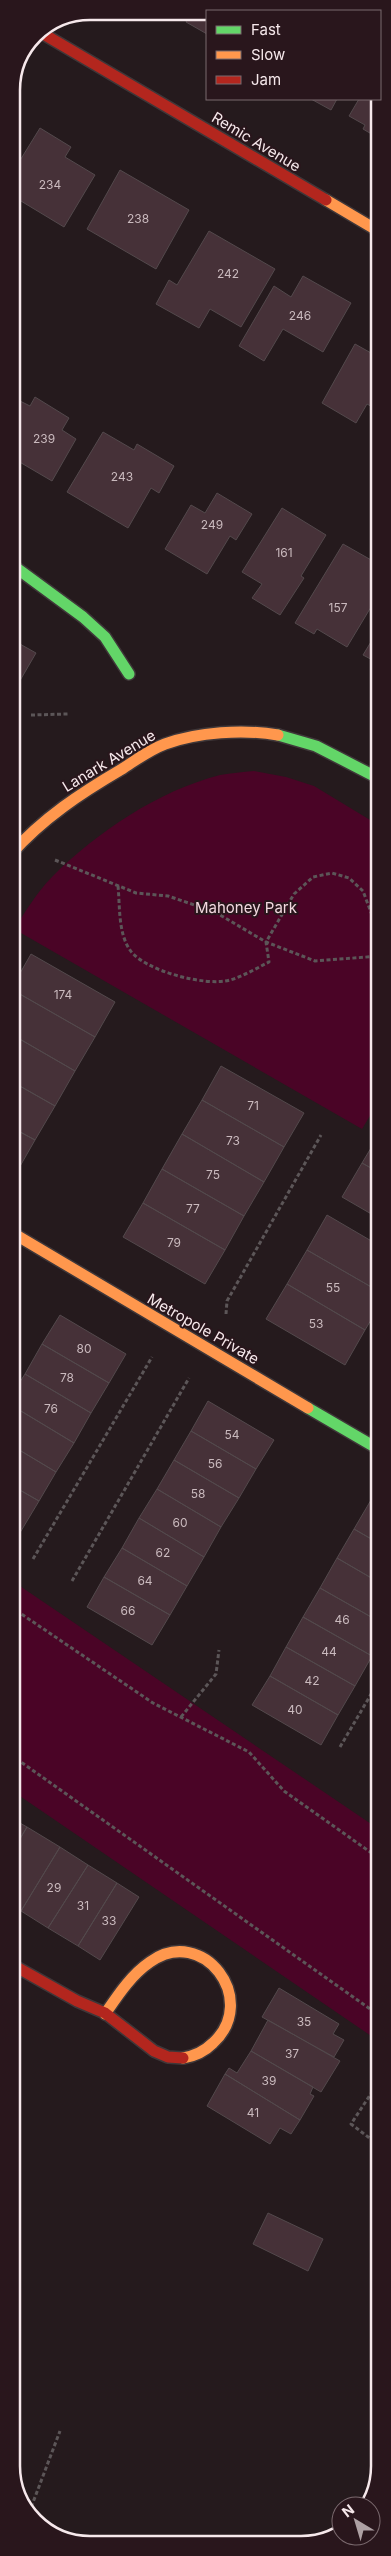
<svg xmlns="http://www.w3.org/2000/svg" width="391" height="2556" viewBox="0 0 391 2556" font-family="Inter,sans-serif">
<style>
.green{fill:#4a0426}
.building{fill:#463138;stroke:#53494c}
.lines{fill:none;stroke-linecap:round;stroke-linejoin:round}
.fast-casing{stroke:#3f3739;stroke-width:14}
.slow-casing{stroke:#3f3739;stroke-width:14}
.jam-casing{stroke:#3f3739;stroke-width:14}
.path{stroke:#5c5658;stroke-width:3;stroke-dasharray:4 2.5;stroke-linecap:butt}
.fast{stroke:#63d668;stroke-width:11}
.slow{stroke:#ff974d;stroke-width:11}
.jam{stroke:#b3261e;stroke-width:11}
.labels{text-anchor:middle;stroke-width:4;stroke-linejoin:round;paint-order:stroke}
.number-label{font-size:12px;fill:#cababe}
.street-label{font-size:15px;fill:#f6e8eb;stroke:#29161c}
.park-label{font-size:15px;fill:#f2d8df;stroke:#29161c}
.rim{fill:none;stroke:#f6e8eb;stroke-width:2.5}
</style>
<rect width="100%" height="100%" fill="#251a1d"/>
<path class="green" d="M254 771 286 777 314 786 380 826V1099L362 1129 14 929C26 911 37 892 52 877 97 832 158 791 220 775 231 773 243 772 254 771Z
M11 1580 380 1830V2042L11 1790Z"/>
<path class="building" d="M192 12 207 13V34L186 22Z
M311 99H337L331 110Z
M359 99H380V139L363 129 365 125 349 116Z
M11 127 17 131 11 141Z
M40 128 71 147 65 157 95 175 64 227 11 195V175Z
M120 170 189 210 156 269 87 229Z
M209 231 275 269 241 327 210 309 199 328 156 304 169 280 177 285Z
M303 276 351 303 323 352 283 329 264 361 239 346 274 286 291 297Z
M355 344 380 358V411L367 404 356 423 322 403Z
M35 397 69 418 62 430 76 439 52 481 11 457V440L17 430 11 427V417L20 401 30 406Z
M103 432 134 450 137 444 174 466 159 493 151 488 128 528 67 492Z
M217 493 252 514 236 540 230 536 207 574 165 549 191 505 205 513Z
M282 508 326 535 301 576 304 578 280 615 252 598 262 584 242 572Z
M343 544 380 565V592L347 647 317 629 314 634 295 623Z
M380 627V664L363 655Z
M11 639 36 653 18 684 11 680Z
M11 680 18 684 11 695Z
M31 954 115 1002 95 1037 11 989Z
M11 989 95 1037 75 1071 11 1034Z
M11 1034 75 1071 55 1106 11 1081Z
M221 1066 304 1113 284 1147 202 1100Z
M11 1081 55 1106 35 1140 11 1127Z
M202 1100 284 1147 264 1182 182 1134Z
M11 1127 35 1140 15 1175 11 1173Z
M380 1133V1173L362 1163Z
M182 1134 264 1182 244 1216 162 1169Z
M362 1163 380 1173V1219L342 1197Z
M162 1169 244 1216 225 1250 143 1203Z
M143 1203 225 1250 205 1284 123 1237Z
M327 1215 380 1246V1292L307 1250Z
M307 1250 380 1292V1305L365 1330 287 1284Z
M287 1284 365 1330 345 1365 266 1319Z
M60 1315 126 1354 109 1383 42 1344Z
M42 1344 109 1383 91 1413 25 1374Z
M25 1374 91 1413 74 1443 11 1405V1396Z
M208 1401 274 1440 256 1469 191 1431Z
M11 1405 74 1443 56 1472 11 1445Z
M191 1431 256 1469 239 1498 174 1460Z
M11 1445 56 1472 39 1501 11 1485Z
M174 1460 239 1498 221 1527 157 1489Z
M11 1485 39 1501 21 1531 11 1525Z
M157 1489 221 1527 204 1557 139 1518Z
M371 1500 380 1505V1544L354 1529Z
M139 1518 204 1557 187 1586 122 1548Z
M11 1525 21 1531 11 1547Z
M354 1529 380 1544V1583L337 1558Z
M122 1548 187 1586 170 1615 104 1577Z
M337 1558 380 1583V1622L320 1588Z
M104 1577 170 1615 152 1645 87 1607Z
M320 1588 380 1622V1643L372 1656 303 1617Z
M303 1617 372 1656 355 1686 286 1647Z
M286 1647 355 1686 338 1715 270 1676Z
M270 1676 338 1715 321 1745 252 1705Z
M11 1818 27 1827 11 1854Z
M27 1827 60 1847 21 1911 11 1905V1854Z
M60 1847 88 1865 48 1928 21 1911Z
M88 1865 117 1883 78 1946 48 1928Z
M117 1883 139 1897 100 1960 78 1946Z
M279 1988 339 2024 333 2034 344 2040 334 2057 262 2017Z
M268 2020 340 2061 321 2092 251 2051Z
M251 2051 313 2087 310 2094 314 2096 300 2120 225 2074 229 2068 237 2073Z
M225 2074 300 2120 291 2134 280 2128 270 2144 207 2106Z
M268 2213 323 2239 308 2271 253 2244Z"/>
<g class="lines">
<defs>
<path id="fast" d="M11 564 83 617 105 637 129 674
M278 735 316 746 380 779
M308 1408 380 1450"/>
<path id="slow" d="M326 200 380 232
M11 854C43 818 81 793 122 769 136 760 149 750 165 744 198 732 243 729 278 735
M11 1232 308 1408
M105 2014C118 1995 131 1975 150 1962 203 1924 260 2000 213 2043 204 2052 195 2056 183 2058"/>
<path id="jam" d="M40 32 326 200
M11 1964 77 2001 105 2013 154 2051 168 2057 183 2058"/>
</defs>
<use href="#fast" class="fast-casing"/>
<use href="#slow" class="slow-casing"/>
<use href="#jam" class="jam-casing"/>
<path class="path" d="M31 715 68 714
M55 860 136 893 168 896 215 912 266 942 315 961 380 956
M118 886C120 906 118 933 130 950 144 971 207 987 230 980 244 976 257 968 269 962L266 942 294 894 313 877 332 873 349 878 363 891 372 915 374 957
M226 1314 227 1301 321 1135
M33 1559 152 1357
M72 1581 189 1378
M11 1607 153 1703 249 1752 284 1791 380 1859
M181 1717 216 1674 219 1650
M340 1747 380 1679
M11 1755 380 2016
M380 2080 351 2124 380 2146
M29 2513 60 2431"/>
<use href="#fast" class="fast"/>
<use href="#slow" class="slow"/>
<use href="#jam" class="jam"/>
</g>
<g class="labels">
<g class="number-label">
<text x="50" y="189">234</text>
<text x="138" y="223">238</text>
<text x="228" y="278">242</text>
<text x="300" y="320">246</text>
<text x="44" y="443">239</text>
<text x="122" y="481">243</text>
<text x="212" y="529">249</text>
<text x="284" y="557">161</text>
<text x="338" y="612">157</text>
<text x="63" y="999">174</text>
<text x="253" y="1110">71</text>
<text x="233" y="1145">73</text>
<text x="213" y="1179">75</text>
<text x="193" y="1213">77</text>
<text x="174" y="1247">79</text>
<text x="333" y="1292">55</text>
<text x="316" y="1328">53</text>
<text x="84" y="1353">80</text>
<text x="67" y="1382">78</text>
<text x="51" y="1413">76</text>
<text x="232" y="1439">54</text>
<text x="215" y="1468">56</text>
<text x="198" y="1498">58</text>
<text x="180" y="1527">60</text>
<text x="163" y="1557">62</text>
<text x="145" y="1585">64</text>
<text x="128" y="1615">66</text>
<text x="342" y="1624">46</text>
<text x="329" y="1656">44</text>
<text x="312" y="1685">42</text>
<text x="295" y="1714">40</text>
<text x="54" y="1892">29</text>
<text x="83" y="1910">31</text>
<text x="109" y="1925">33</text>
<text x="304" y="2026">35</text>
<text x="292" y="2058">37</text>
<text x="269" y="2085">39</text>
<text x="253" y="2117">41</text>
</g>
<g class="street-label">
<text transform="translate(256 142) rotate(31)" y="5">Remic Avenue</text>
<text transform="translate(109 761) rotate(-31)" y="5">Lanark Avenue</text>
<text transform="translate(203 1329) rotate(30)" y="5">Metropole Private</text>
</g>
<g class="park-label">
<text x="246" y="913">Mahoney Park</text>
</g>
</g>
<path d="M0 0H391V2556H0ZM90 20H301A70 70 0 0 1 371 90V2466A70 70 0 0 1 301 2536H90A70 70 0 0 1 20 2466V90A70 70 0 0 1 90 20Z" fill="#29161c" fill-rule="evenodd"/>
<path class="rim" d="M90 20H301A70 70 0 0 1 371 90V2466A70 70 0 0 1 301 2536H90A70 70 0 0 1 20 2466V90A70 70 0 0 1 90 20Z"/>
<rect x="206" y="10" width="175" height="90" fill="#29161c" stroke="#7b6a6f"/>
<rect x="216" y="26" width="25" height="8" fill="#63d668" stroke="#7b6a6f"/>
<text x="251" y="35" font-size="15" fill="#f6e8eb">Fast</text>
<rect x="216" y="51" width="25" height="8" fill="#ff974d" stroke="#7b6a6f"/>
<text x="251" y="60" font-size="15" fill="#f6e8eb">Slow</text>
<rect x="216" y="76" width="25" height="8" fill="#b3261e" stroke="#7b6a6f"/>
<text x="251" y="85" font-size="15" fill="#f6e8eb">Jam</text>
<g transform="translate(356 2521) rotate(322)"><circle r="24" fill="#29161c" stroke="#7b6a6f"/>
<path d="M0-4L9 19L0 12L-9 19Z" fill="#ada0a3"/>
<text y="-8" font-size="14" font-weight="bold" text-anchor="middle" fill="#f6e8eb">N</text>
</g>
</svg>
